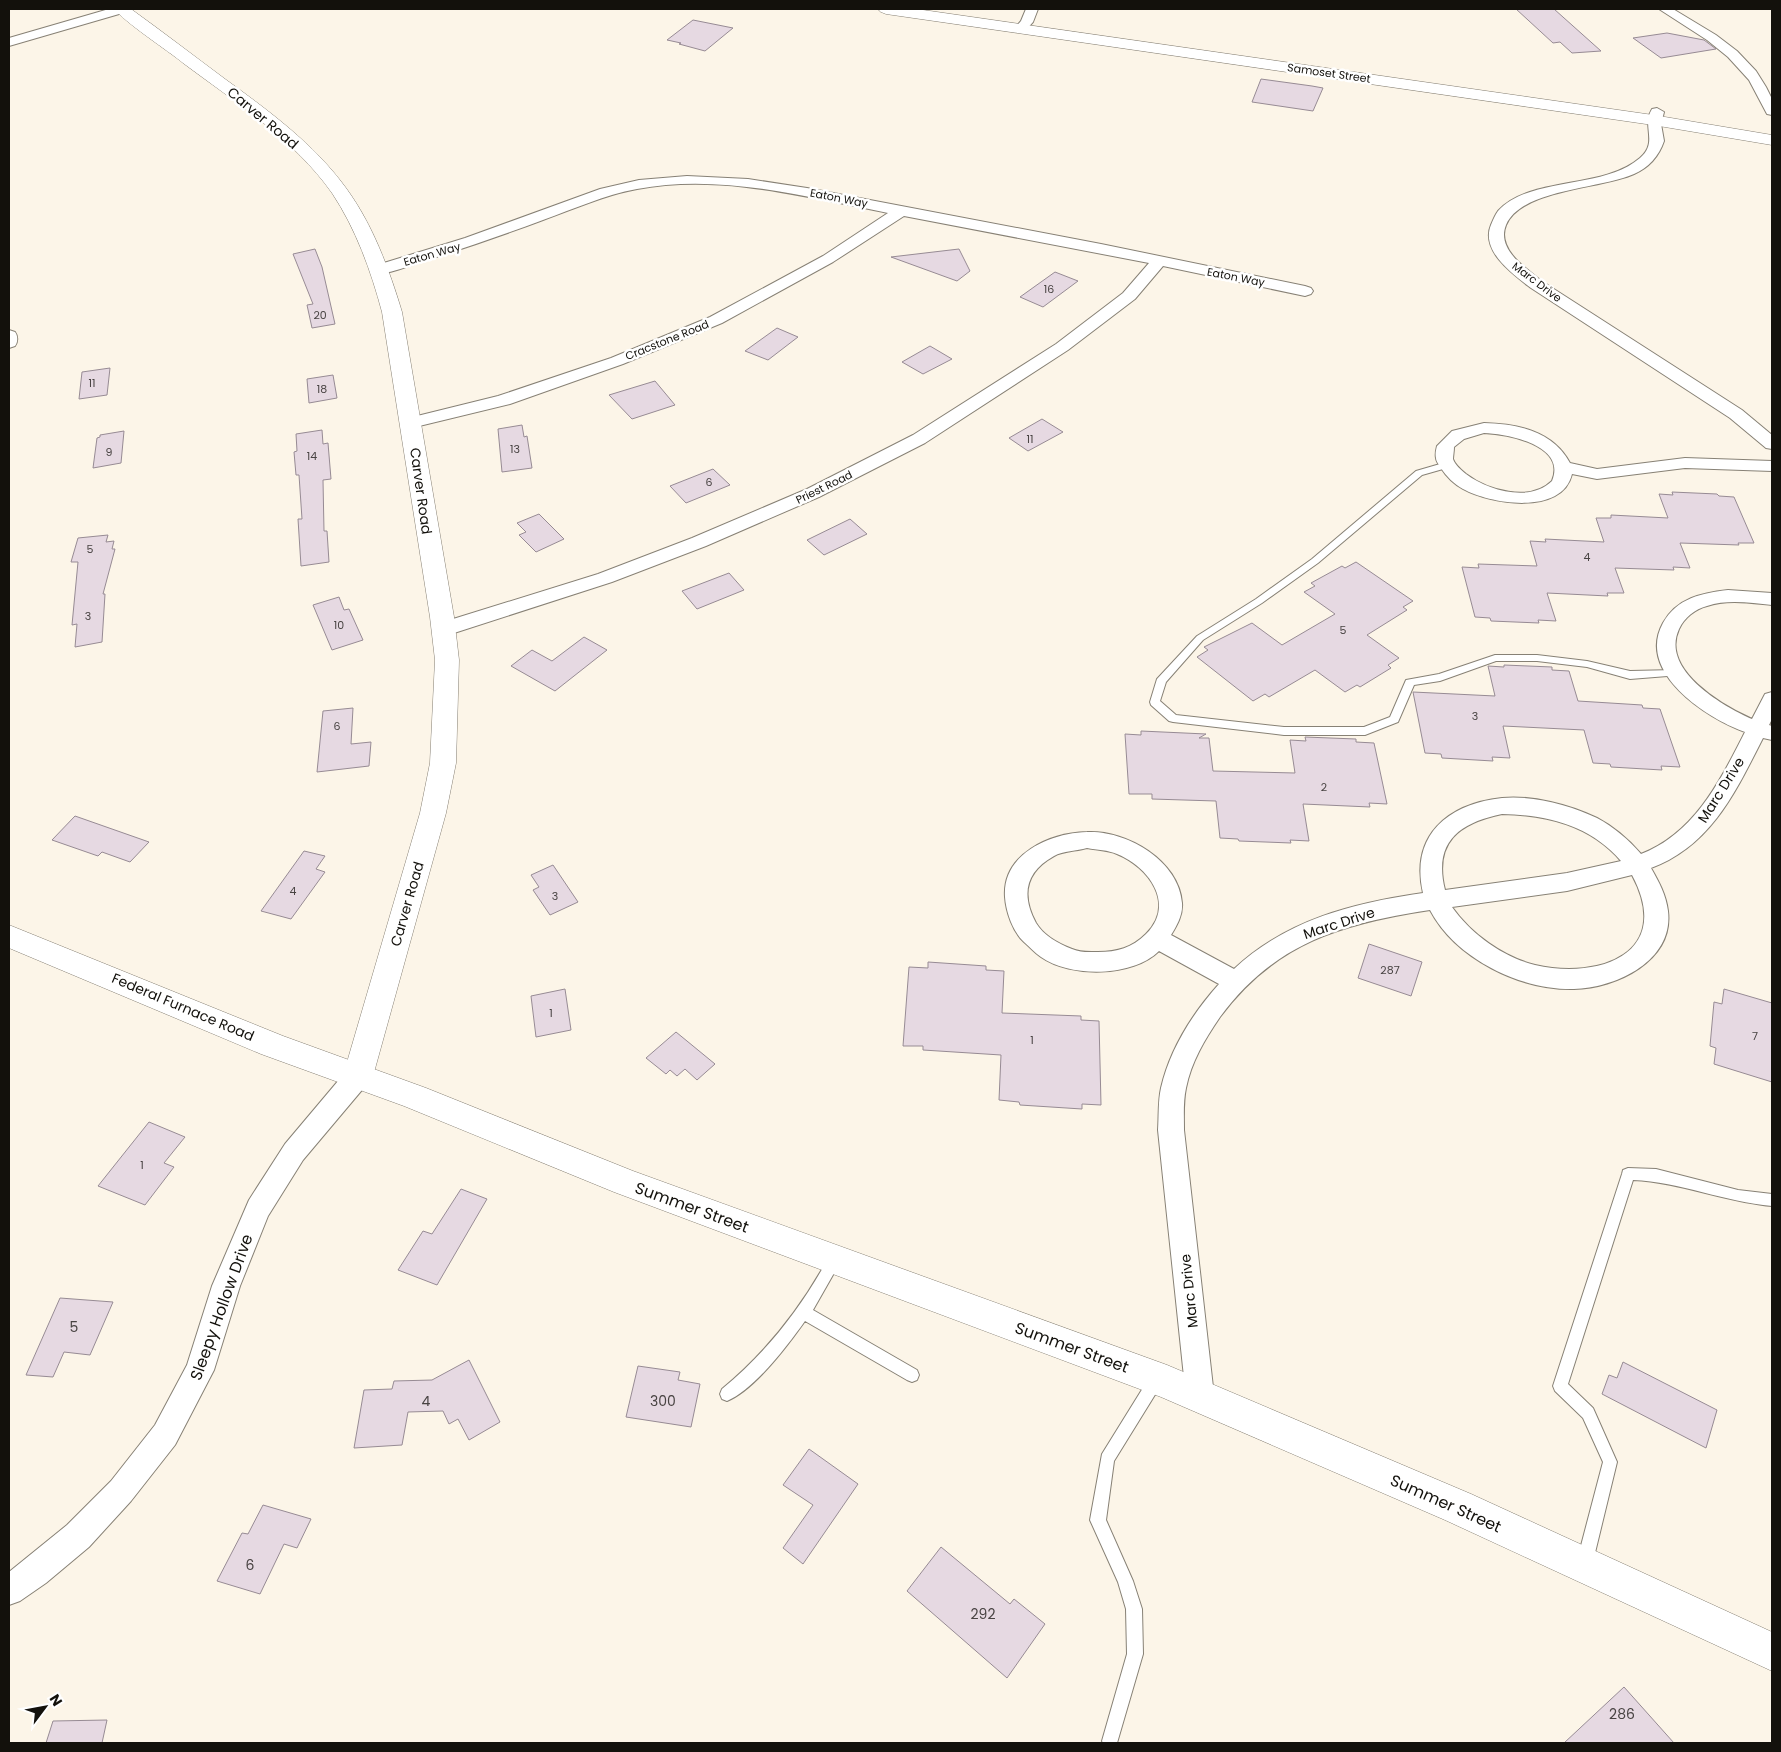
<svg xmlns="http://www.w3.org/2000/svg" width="1781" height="1752" viewBox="0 0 1781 1752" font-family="Poppins,sans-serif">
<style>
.building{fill:#e6d9e2;stroke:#978b94}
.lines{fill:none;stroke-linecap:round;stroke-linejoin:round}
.service-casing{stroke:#878175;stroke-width:2}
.minor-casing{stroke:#878175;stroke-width:2}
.tertiary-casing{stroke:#878175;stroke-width:1}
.secondary-casing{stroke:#878175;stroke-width:1}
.trunk-casing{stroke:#878175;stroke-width:1}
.service{fill:#fff;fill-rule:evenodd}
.minor{fill:#fff;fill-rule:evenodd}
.tertiary{fill:#fff;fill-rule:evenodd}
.secondary{fill:#fff;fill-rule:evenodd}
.trunk{fill:#fff;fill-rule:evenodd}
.labels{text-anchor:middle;stroke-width:5;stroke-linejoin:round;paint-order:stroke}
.far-street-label{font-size:11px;fill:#13110c;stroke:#fff}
.number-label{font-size:11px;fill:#484342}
.street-label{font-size:14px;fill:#13110c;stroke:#fff}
.near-number-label{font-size:14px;fill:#484342}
.near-street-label{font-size:16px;fill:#13110c;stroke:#fff}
</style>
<rect width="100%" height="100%" fill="#fcf5e8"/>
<path class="building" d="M1516 9H1554L1601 51 1572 53 1560 42 1553 43Z
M693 20 733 28 705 51 679 44 681 43 667 40Z
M1667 33 1704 40 1716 49 1661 58 1633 38Z
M1261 79 1312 86 1323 88 1313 111 1252 102Z
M315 249 322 267 335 324 312 328 307 305 313 304 293 254Z
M959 249 970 271 957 281 891 257Z
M1055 272 1078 281 1043 307 1020 297Z
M777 328 798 337 768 360 745 351Z
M930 346 952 359 923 374 902 362Z
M110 368 107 395 79 399 82 372Z
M333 375 337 398 309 403 307 379Z
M655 381 675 405 632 419 609 395Z
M1042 419 1063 432 1028 451 1009 438Z
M522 425 524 437 527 436 532 468 502 472 498 429Z
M322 430 323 444 328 443 331 479 323 480 324 531H327L329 562 301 566 298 519H302L299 475H296L294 452 297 451 296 434Z
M124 431 121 463 93 468 97 438 100 437V435Z
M713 469 730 485 686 503 670 486Z
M1672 492 1717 494 1719 496 1734 497 1754 543H1738L1739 545 1680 543 1690 568 1673 567 1674 570 1615 568 1624 593H1607L1608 596 1547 593 1556 621 1538 620 1539 623 1491 621 1490 618 1475 617 1462 567 1479 568 1478 564 1537 566 1530 541 1546 542 1545 539 1604 542 1596 518H1611V515L1668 518 1659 494 1673 495Z
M539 514 564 539 536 552 519 535 526 532 517 523Z
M850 519 867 534 824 555 807 540Z
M108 535 106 542 114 541 112 549H115L103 594H105L102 642 75 647 77 624 72 625 78 562H71L78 538Z
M1356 562 1413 601 1403 607 1407 610 1367 635 1399 658 1388 665 1391 668 1360 687 1357 685 1345 692 1315 670 1269 697 1265 694 1253 701 1197 657 1208 650 1204 647 1252 623 1282 645 1335 614 1304 592 1315 586 1311 583 1342 566 1345 568Z
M729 573 744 590 697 609 682 591Z
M339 597 344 610 349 609 363 640 332 650 313 605Z
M584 637 607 650 555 691 511 666 532 650 552 661Z
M1504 665 1552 667V670L1569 671 1578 701 1642 705 1643 708 1660 709 1680 767 1661 766 1662 770 1611 767 1610 764 1593 763 1584 730 1503 726 1510 758 1492 757 1493 761 1442 758 1441 754 1425 753 1413 692 1495 696 1488 666 1504 667Z
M353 708 351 744 371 742 369 766 317 772 323 711Z
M1141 731 1206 734 1199 738H1209L1213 771 1295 773 1290 740 1306 741 1305 737 1356 739V742L1374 743 1387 804 1369 803 1370 807 1303 804 1309 841 1290 840 1291 843 1239 841 1238 839 1220 838 1216 801 1152 799V794H1129L1125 734 1141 735Z
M75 816 149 842 130 862 102 852 98 856 52 840Z
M304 851 325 856 316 869 325 872 291 919 261 911Z
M553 865 578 902 550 915 533 890 539 887 531 875Z
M1369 944 1422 962 1411 996 1358 978Z
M928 962 986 966V970L1004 971 1002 1013 1081 1016V1020L1099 1021 1101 1105 1082 1104V1109L1020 1105 1019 1102 999 1100 1001 1055 923 1050V1046H903L909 967 928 968Z
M565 989 571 1030 536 1037 531 996Z
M1724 989 1772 1003V1082L1714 1064 1716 1048 1710 1046 1714 1002 1722 1004Z
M676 1032 715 1064 697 1080 685 1069 677 1076 670 1070 666 1074 646 1058Z
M149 1122 185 1137 164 1163 174 1167 145 1205 98 1186Z
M461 1189 487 1199 437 1285 398 1270 423 1231 432 1234Z
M60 1298 113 1302 90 1355 64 1352 53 1377 26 1375Z
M469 1360 500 1422 469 1440 458 1419 449 1424 443 1411 408 1412 402 1445 354 1448 364 1390 392 1389 394 1381 432 1380Z
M1623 1362 1717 1410 1706 1448 1602 1394 1609 1375 1617 1378Z
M638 1366 680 1372 678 1380 700 1384 691 1427 626 1417Z
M809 1449 858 1484 803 1564 783 1548 813 1505 783 1485Z
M263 1505 311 1519 297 1548 284 1544 260 1594 217 1581 242 1533 248 1534Z
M941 1547 1010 1604 1014 1599 1045 1624 1007 1678 907 1591Z
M1624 1687 1674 1743H1564Z
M107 1720 102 1743H46L53 1721Z"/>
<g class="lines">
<defs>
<path id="service" d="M1447 462 1451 465 1450 467 1422 475 1318 563 1262 603 1203 640 1166 682 1160 701 1176 715 1284 727H1364L1390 717 1406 680 1439 674 1495 655H1537L1587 661 1630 671 1676 670 1680 671 1681 673 1680 675 1630 679 1587 667 1537 661H1496L1440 681 1414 685 1398 722 1365 735H1284L1173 722 1169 721 1151 705 1150 702 1157 679 1197 636 1256 599 1312 559 1416 471Z
M1628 1168 1656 1169 1738 1190 1772 1194V1206C1725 1202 1680 1182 1633 1180L1568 1384 1593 1408 1617 1462 1593 1561 1590 1566 1585 1569 1580 1566 1577 1561 1603 1462 1583 1418 1555 1391 1553 1386 1622 1174 1623 1170Z
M835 1253 840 1255 842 1259 813 1310 917 1370 919 1375 917 1380 912 1382 907 1380 805 1321C788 1345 754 1390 727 1401L722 1399 720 1394 722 1389C768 1351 802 1307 830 1255Z
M1156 1373 1161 1375 1163 1380 1161 1385 1114 1461 1106 1520 1133 1581 1142 1609 1143 1654 1117 1743H1103L1102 1741 1127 1654 1126 1609 1118 1582 1090 1520 1102 1454 1151 1375Z"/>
<path id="minor" d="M109 9H128L126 12 9 46V38Z
M1026 9H1038L1033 22 1024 32H1016L1014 29 1021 21Z
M1659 9H1673L1716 35 1737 51 1756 71 1766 87 1772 99V115L1767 114 1749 80 1728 57 1707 40Z
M1657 108 1664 112 1661 124 1664 141C1659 156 1648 168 1634 174 1601 189 1521 189 1506 225 1496 249 1526 269 1543 282L1742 410 1772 435V449L1766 448 1730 418 1531 288C1514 275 1480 251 1491 225 1493 220 1495 215 1498 211 1530 176 1603 190 1640 158 1659 142 1641 126 1652 109Z
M687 176 748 179 807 188 1101 244 1305 286 1311 288 1313 291 1311 294 1305 296 1163 266 1135 299 1068 350 925 443 819 497 706 546 612 582 451 634 444 636 437 634 434 629 437 624 598 574 692 538 807 489 913 435 1056 344 1123 293 1149 263 904 216 833 262 722 323 623 364 510 404 411 428 405 427 402 423 405 419 498 396 611 358 710 317 823 256 888 213C807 197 720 173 637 189 604 195 574 209 543 220 503 235 462 249 421 262 407 266 387 276 374 272L371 269 374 266 465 238 600 189 639 180Z
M9 330 15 332C18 336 18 342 15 346L9 348Z
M1484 423C1518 424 1553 431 1570 463L1597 469 1685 458 1772 461V471L1685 468 1597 479 1572 474C1562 516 1490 504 1463 489 1454 484 1446 476 1441 468 1439 465 1436 461 1436 458 1435 454 1436 450 1437 446L1452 431ZM1484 433C1508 434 1567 445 1552 481 1530 503 1487 490 1466 474 1461 470 1455 465 1453 459 1453 456 1454 451 1454 447L1464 439Z
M1728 590 1772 593V605C1751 603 1728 599 1707 606 1695 609 1684 618 1679 629 1660 670 1723 706 1752 719L1765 694 1772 692V719L1769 725 1772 726V740L1763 738C1736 791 1711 846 1651 868 1659 882 1666 895 1668 911 1674 961 1616 988 1574 989 1520 990 1456 959 1430 910 1343 923 1274 943 1220 1017 1205 1039 1191 1062 1186 1088 1183 1102 1184 1116 1184 1130L1214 1396 1210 1406 1200 1410 1190 1406 1186 1396 1158 1130C1159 1116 1158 1101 1161 1088 1170 1049 1193 1013 1219 984L1159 951C1133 977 1071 978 1041 957 1035 953 1030 947 1024 942 1013 932 1006 912 1005 897 1002 854 1050 833 1087 832 1127 830 1179 861 1182 903 1183 915 1177 925 1171 935L1234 969C1286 920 1353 903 1423 893 1410 836 1447 804 1502 798 1532 795 1570 805 1597 818 1614 827 1629 840 1641 854 1695 833 1720 781 1745 732 1706 718 1636 672 1663 623 1677 598 1702 593 1728 590ZM1502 814C1547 815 1590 825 1621 861L1567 873 1445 890C1433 842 1459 823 1502 814ZM1087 848C1097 850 1108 850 1117 854 1149 867 1176 904 1146 934 1132 948 1117 952 1098 952 1089 952 1081 953 1072 949 1059 944 1043 935 1036 923 1021 895 1025 872 1054 856 1063 851 1077 851 1087 848ZM1632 875C1674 953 1600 980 1535 965 1503 957 1471 934 1452 907L1567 891Z
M358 1065 367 1068 370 1076 367 1084 303 1160 268 1216 240 1286 214 1370 175 1445 131 1501 89 1547 46 1583 20 1601 9 1605V1572L67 1525 111 1481 155 1425 187 1365 212 1286 249 1200 285 1144 349 1068Z"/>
<path id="tertiary" d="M115 9H131C163 32 194 56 225 79 269 111 314 144 346 188 373 225 389 269 402 312L454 617 459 660 456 763 446 813 373 1076 369 1085 358 1089 347 1085 343 1076 420 813 430 763 435 660 430 617 382 312C371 271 356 229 332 193 294 139 235 102 183 63 170 52 121 20 115 9Z"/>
<path id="secondary" d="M9 925 283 1036 426 1088 633 1171 1167 1365 1471 1494 1772 1632V1671L1445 1520 1161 1397 614 1192 404 1106 261 1054 9 948Z"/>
<path id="trunk" d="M878 9H916L1653 115 1772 135V145L1653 125 886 14 881 12Z"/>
</defs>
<use href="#service" class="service-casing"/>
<use href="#minor" class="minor-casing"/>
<use href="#tertiary" class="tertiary-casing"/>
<use href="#secondary" class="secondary-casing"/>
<use href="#trunk" class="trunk-casing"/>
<use href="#service" class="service"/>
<use href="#minor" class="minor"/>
<use href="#tertiary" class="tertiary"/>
<use href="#secondary" class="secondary"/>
<use href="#trunk" class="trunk"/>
</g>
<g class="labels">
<g class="far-street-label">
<text transform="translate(1329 73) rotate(8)" y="4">Samoset Street</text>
<text transform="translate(839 198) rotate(11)" y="4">Eaton Way</text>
<text transform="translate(432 254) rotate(-16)" y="4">Eaton Way</text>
<text transform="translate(1236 277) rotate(11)" y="4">Eaton Way</text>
<text transform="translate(1537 282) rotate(37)" y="4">Marc Drive</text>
<text transform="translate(667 340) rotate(-22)" y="4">Cracstone Road</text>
<text transform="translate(824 487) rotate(-26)" y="4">Priest Road</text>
</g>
<g class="number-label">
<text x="1049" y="293">16</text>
<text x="320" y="319">20</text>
<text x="92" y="387">11</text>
<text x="322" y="393">18</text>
<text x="1030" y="443">11</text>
<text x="515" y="453">13</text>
<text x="109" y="456">9</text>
<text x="312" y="460">14</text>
<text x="709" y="486">6</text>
<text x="90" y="553">5</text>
<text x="1587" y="561">4</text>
<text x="88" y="620">3</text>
<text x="339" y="629">10</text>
<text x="1343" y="634">5</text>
<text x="1475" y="720">3</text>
<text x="337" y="730">6</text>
<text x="1324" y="791">2</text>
<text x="293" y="895">4</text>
<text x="555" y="900">3</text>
<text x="1390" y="974">287</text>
<text x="551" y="1017">1</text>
<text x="1755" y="1040">7</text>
<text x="1032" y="1044">1</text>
<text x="142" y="1169">1</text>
</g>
<g class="street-label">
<text transform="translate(263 118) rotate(40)" y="5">Carver Road</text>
<text transform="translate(421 491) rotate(82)" y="5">Carver Road</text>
<text transform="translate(1721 790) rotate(-58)" y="5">Marc Drive</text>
<text transform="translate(407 904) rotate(-74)" y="5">Carver Road</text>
<text transform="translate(1339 923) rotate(-18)" y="5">Marc Drive</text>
<text transform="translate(183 1007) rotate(23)" y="5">Federal Furnace Road</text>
<text transform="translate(1189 1291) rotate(-96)" y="5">Marc Drive</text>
</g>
<g class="near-number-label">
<text x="74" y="1332">5</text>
<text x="426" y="1406">4</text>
<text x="663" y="1406">300</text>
<text x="250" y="1570">6</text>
<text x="983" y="1619">292</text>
<text x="1622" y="1719">286</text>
</g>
<g class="near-street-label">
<text transform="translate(692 1207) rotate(20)" y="6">Summer Street</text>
<text transform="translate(221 1307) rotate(-70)" y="6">Sleepy Hollow Drive</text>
<text transform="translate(1072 1347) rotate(20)" y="6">Summer Street</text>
<text transform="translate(1446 1503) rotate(24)" y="6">Summer Street</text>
</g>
</g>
<rect width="1781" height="1752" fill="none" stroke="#13110c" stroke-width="20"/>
<g transform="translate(45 1707) rotate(58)" stroke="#ffffff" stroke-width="4" paint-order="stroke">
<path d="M0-4L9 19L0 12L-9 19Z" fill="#13110c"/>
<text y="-8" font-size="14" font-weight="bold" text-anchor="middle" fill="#13110c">N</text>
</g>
</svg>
